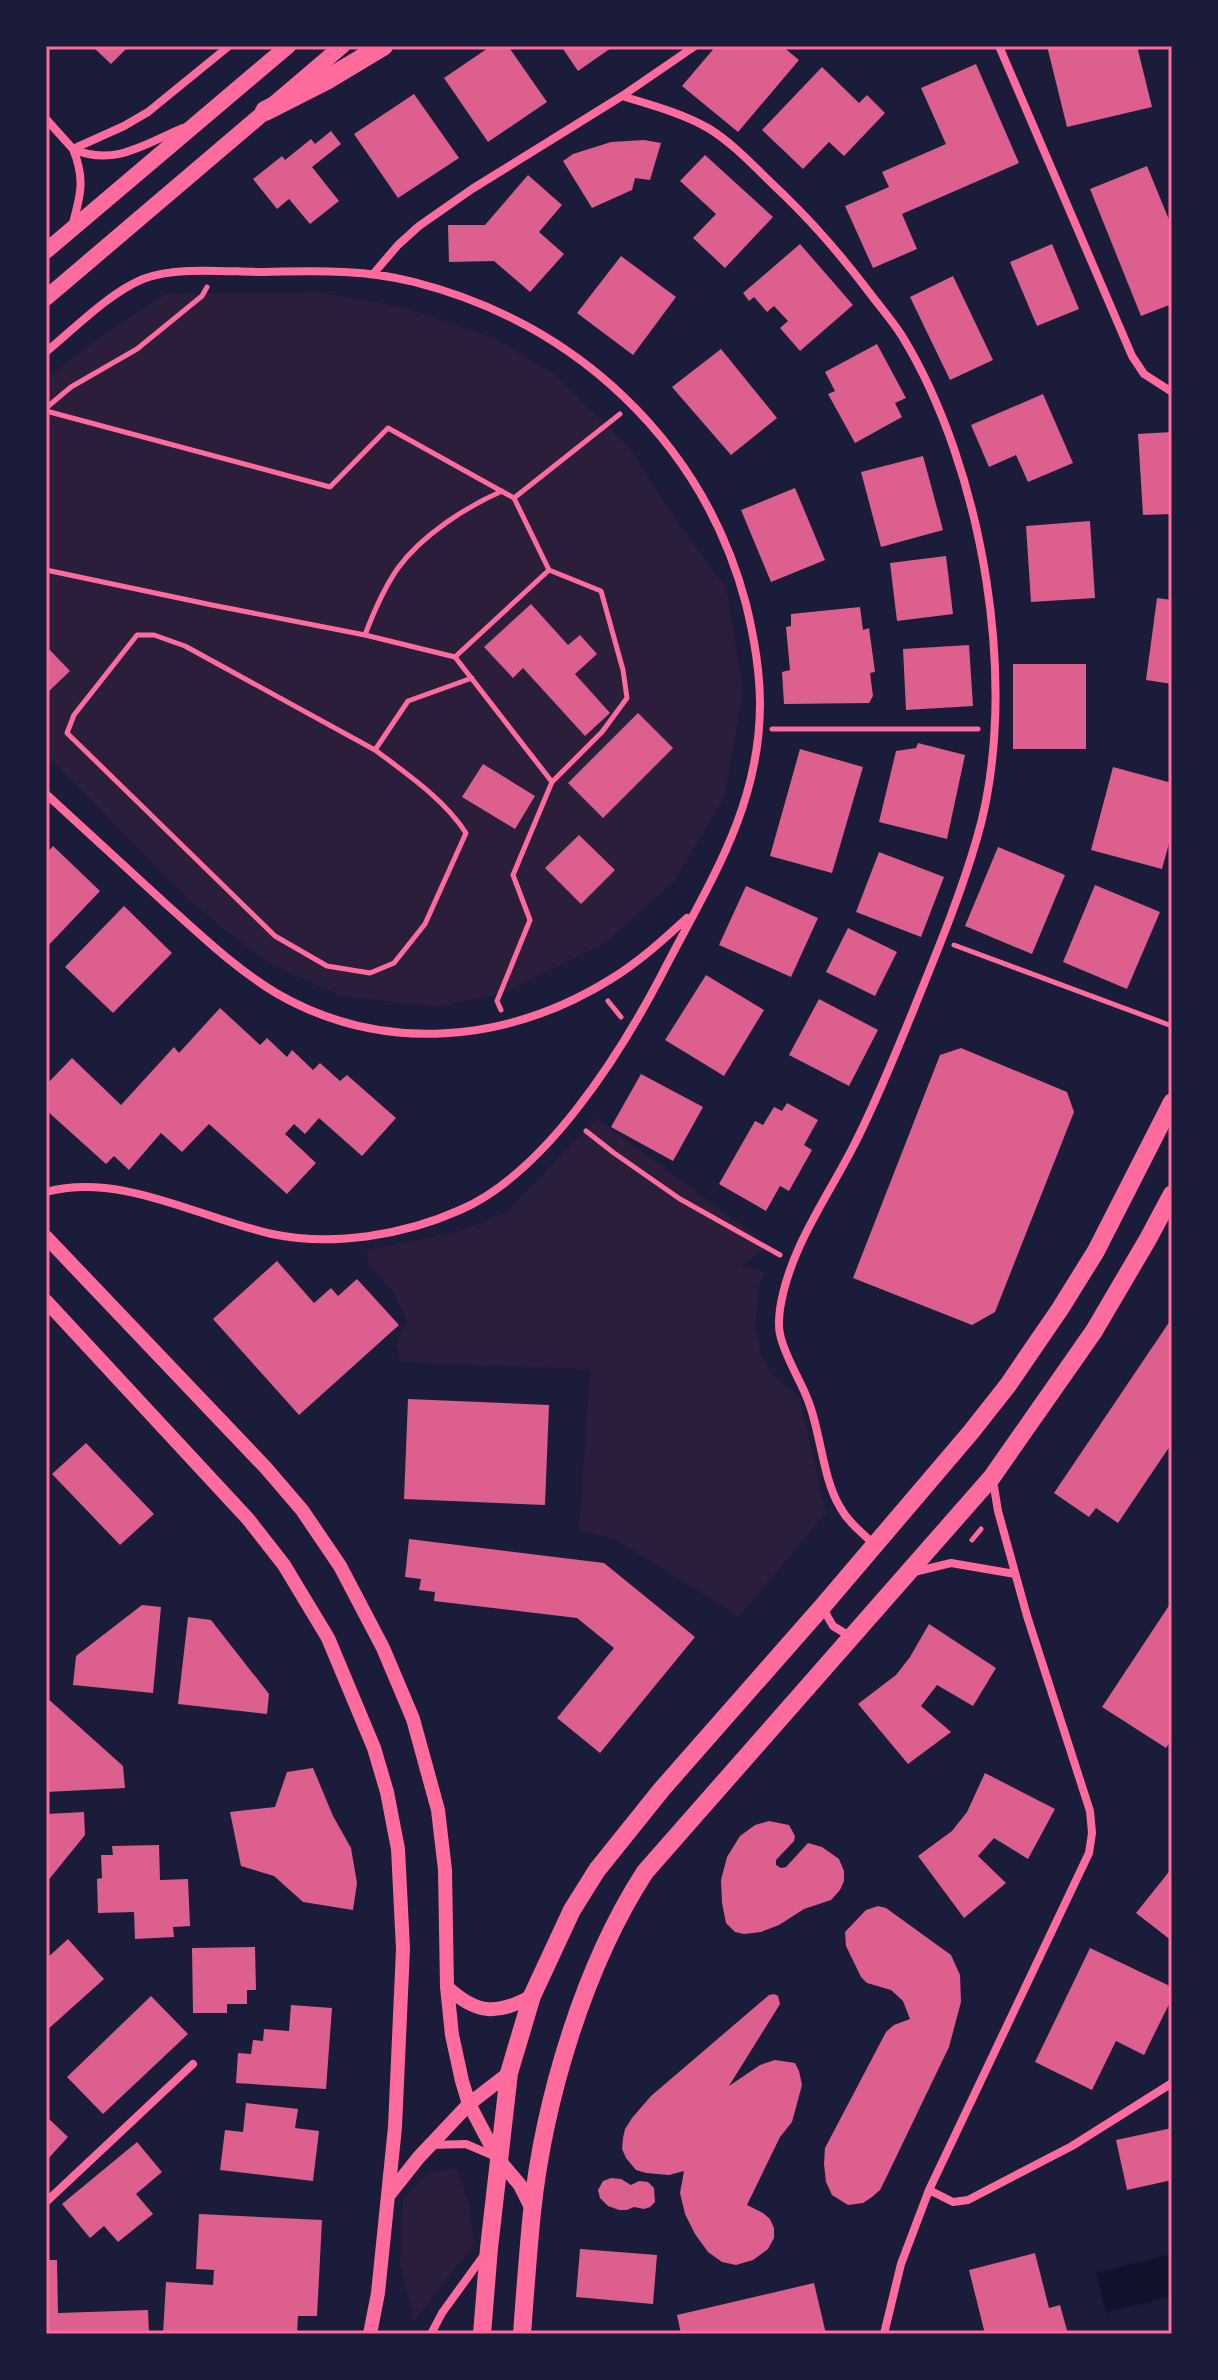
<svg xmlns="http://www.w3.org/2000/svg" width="1218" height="2380" viewBox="0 0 1218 2380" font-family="'Titillium Web',sans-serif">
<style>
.green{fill:#2a1e3b}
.water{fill:#12122b}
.building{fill:#dd5f8e}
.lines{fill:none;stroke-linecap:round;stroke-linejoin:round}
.path{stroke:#ff6b9d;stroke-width:5}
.minor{stroke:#ff6b9d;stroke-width:8}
.tertiary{stroke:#ff6b9d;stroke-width:14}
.secondary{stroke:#ff6b9d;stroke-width:16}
.primary{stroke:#ff6b9d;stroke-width:18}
.trunk{stroke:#ff6b9d;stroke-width:20}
.neatline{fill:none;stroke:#ff6b9d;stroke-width:3}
</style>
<rect width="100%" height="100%" fill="#1b1b3a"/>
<path class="green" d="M323 293 406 308 494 338 555 375 629 447 674 517 726 588 743 691 724 798 674 881 607 942 504 993 436 1007 341 996 266 962 193 904 46 755V378L100 337 166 294Z
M597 1118 769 1246 741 1266 765 1272 759 1285 755 1328 761 1353 772 1374 799 1397 826 1513 739 1616 615 1539 579 1530 590 1369 459 1365 401 1361 396 1344 407 1321 393 1292 368 1263 367 1250 458 1232 506 1213Z
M457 2168 469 2205 474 2244 414 2321 400 2263 403 2198 429 2172Z"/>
<path class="water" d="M1172 2254V2296L1106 2313 1096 2273Z"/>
<path class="building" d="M92 46H129L111 64Z
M491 46H508L547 102 488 142 444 78Z
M561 46H614L578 71Z
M716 46H722L725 49 727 46H782L799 60 738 132 682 86Z
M1047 46H1137L1152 107 1067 127Z
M976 64 1019 163 902 214 917 249 873 268 845 206 889 187 882 172 946 144 921 88Z
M822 67 859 103 867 95 885 113 844 156 829 142 803 169 762 130Z
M414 94 459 158 398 198 354 134Z
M331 131 341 144 312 167 339 201 310 224 289 199 277 209 253 179 282 156 285 160 311 139 315 144Z
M644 140 661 143 650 180 635 178 632 190 592 208 563 161 573 154 611 142Z
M705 155 773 217 725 268 693 238 716 214 680 181Z
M1147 166 1172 227V239L1169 241 1172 247V304L1141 316 1090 189Z
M528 175 562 205 539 232 564 254 530 292 494 261 449 262 448 225H485Z
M800 244 853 305 800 351 780 328 788 321 774 306 767 312 754 297 749 301 743 293Z
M1052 244 1079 309 1037 326 1010 262Z
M621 256 676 297 633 355 577 313Z
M953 276 993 360 950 380 910 297Z
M877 344 906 398 895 403 902 417 855 443 828 394 835 391 825 372Z
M721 349 777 418 731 455 672 387Z
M1043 394 1073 463 1028 482 1016 455 989 467 971 425Z
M1172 432V514L1143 515 1138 434Z
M923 456 943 530 881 547 861 472Z
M795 488 825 560 771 582 741 510Z
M1090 521 1095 598 1031 602 1026 526Z
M946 556 953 614 897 621 890 563Z
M1157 598 1172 600V684L1146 680Z
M531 604 568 645 580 635 597 654 575 674 610 713 585 736 523 668 513 678 484 647Z
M860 607 863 630 869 628 875 672 870 673 873 696 869 703 784 704 782 672 790 670 786 627 791 626V614Z
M969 645 973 706 906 710 903 649Z
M46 646 70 671 46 694Z
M1013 664H1086V749H1013Z
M638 713 673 748 603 818 568 783Z
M918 743 965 755 947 839 879 822 896 751 916 748Z
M800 749 863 767 832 873 770 856Z
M483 764 535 796 515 829 462 797Z
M1113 767 1172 783V832L1162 869 1091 850Z
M579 835 615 870 581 904 545 868Z
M53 846 100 891 46 948V854Z
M998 847 1065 875 1032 954 965 926Z
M879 852 944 877 921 937 856 912Z
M1095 885 1160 912 1127 989 1063 962Z
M746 886 818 918 791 977 719 945Z
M124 906 172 953 113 1013 65 967Z
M848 928 897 952 875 996 826 972Z
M706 975 764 1010 724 1076 665 1040Z
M819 999 878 1030 849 1086 789 1055Z
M220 1008 260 1045 267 1038 287 1057 292 1050 313 1070 320 1063 340 1081 347 1075 396 1118 362 1156 319 1118 305 1134 294 1124 285 1134 316 1163 287 1194 209 1124 182 1152 161 1133 129 1170 114 1156 106 1164 46 1110V1085L72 1058 121 1105 174 1047 179 1053Z
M961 1048 1067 1092 1074 1112 995 1312 972 1325 853 1278 940 1055Z
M641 1074 703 1107 673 1161 611 1127Z
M787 1103 818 1120 804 1145 812 1150 789 1191 780 1186 766 1211 719 1184 755 1121 763 1125 774 1107 782 1111Z
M277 1261 314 1303 331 1288 338 1296 357 1279 399 1325 299 1415 213 1319Z
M1172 1318V1443L1118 1523 1096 1508 1089 1517 1054 1493Z
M408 1399 549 1405 545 1505 404 1499Z
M86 1443 154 1514 120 1545 52 1474Z
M409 1539 604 1563 695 1637 600 1753 557 1718 614 1648 577 1618 434 1601 435 1592 419 1590 421 1579 405 1577Z
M1172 1601V1739L1166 1748 1102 1707Z
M142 1605 161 1607 153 1693 73 1685 76 1656Z
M188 1617 211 1620 269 1694 267 1714 178 1704Z
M929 1624 996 1668 973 1706 937 1685 921 1706 951 1732 908 1764 858 1704 896 1675 910 1657Z
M46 1697 123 1766 125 1788 46 1792Z
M313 1768 333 1816 351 1848 357 1883 353 1910 303 1902 274 1876 241 1866 230 1812 275 1807 287 1772Z
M985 1773 1055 1809 1028 1859 994 1838 978 1856 1006 1883 964 1918 918 1856 952 1831 967 1812Z
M84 1812 85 1835 46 1883V1814Z
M769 1821 789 1825 795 1836 794 1841 776 1860V1865L781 1868 786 1867 808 1843 822 1847 839 1859 844 1871V1881L840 1890 831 1900 804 1909 779 1925 761 1932 744 1934 735 1932 726 1923 722 1903 721 1880 727 1857 740 1836 755 1825Z
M159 1845 160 1880 188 1879 190 1926 173 1927 174 1937 135 1939 134 1912 98 1913 97 1879 102 1878 101 1855H113L112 1846Z
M1172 1868V1941L1136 1913Z
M878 1906 886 1908 951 1955 960 1975 961 2002 949 2047 886 2178 880 2190 872 2197 863 2203 848 2205 832 2195 826 2182 824 2164 825 2148 886 2032 894 2025 910 2019 903 2001 891 1990 867 1983 861 1977 846 1946 845 1932 866 1910Z
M68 1939 104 1979 46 2031V1959Z
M255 1947 256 1990H247V2004H227V2013H193L192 1948Z
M1090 1948 1172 1987V1998L1144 2055 1116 2041 1092 2090 1035 2062Z
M774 1994 778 1996 780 2004 729 2086 760 2065 775 2060 795 2063 799 2071 802 2085 792 2122 780 2137 747 2205 763 2213 770 2219 774 2228V2238L768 2249 753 2260 736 2265 722 2262 708 2252 695 2234 685 2214 680 2193 684 2171 669 2175 646 2173 636 2170 626 2158 622 2149 623 2138 625 2129 632 2118 651 2096 769 1995Z
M151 1996 188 2034 103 2114 67 2077Z
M291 2005 332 2008 326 2089 236 2083 238 2053 251 2054 253 2040 263 2041 264 2029 289 2031Z
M246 2103 298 2109 295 2128 319 2131 313 2181 220 2170 225 2130 243 2132Z
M46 2116 68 2137 46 2161Z
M1172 2128V2180L1127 2190 1116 2140Z
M137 2142 162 2172 136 2194 153 2214 118 2242 104 2226 90 2238 62 2204Z
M611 2178 621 2179 631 2185 639 2181 648 2182 654 2188 655 2202 650 2207 644 2209 634 2207 627 2210H619L608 2206 600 2198 598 2190 603 2181Z
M199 2214 322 2220 317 2316H298L297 2334H163L166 2282 213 2285 214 2270 196 2269Z
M580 2249 657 2255 653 2304 576 2297Z
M1035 2253 1049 2308 1060 2305 1068 2334H985L969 2270Z
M46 2260H57L58 2313 148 2310 149 2334H46Z
M814 2283 826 2334H681L677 2315Z"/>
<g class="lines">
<path class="path" d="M46 408 71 387 137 349 202 296 207 287
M46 411 330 487 388 428 514 498 549 570 455 657
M514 498 620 414
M46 570 212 605 365 635 455 657 552 782 513 875 530 920 497 1001 501 1010
M549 570 601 591 623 670 627 698 602 732 552 782
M365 635C374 611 384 588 398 568 422 535 466 507 502 491
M772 729H978
M375 750C407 774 444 799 466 833L425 924 394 963 370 973 327 966 275 936 67 733 74 715 137 635H154L185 646 375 750 408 701 472 678
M954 945 1172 1026
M608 1001 621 1017
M586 1131 614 1153 680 1199 780 1255
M972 1540 981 1529"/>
<path class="minor" d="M999 46 1132 356 1144 374 1172 392
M622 96C651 105 682 113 708 128 736 145 760 173 784 195 816 226 845 260 872 296 882 309 893 322 902 336 983 468 1021 689 977 838 960 897 936 954 913 1011 894 1057 875 1105 852 1149 825 1201 789 1250 780 1309 779 1317 778 1325 780 1334 785 1358 801 1380 809 1403 821 1435 823 1479 840 1507 848 1522 862 1533 874 1544
M46 119 73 149 124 126 148 112 229 46
M73 223C81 194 85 178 73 149 114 167 145 144 183 128
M374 273 398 245 419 226 472 189 622 96 695 46
M46 352C75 328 109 293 143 279 177 266 227 272 263 272 314 271 364 269 414 282 576 323 703 442 746 604 754 637 760 670 760 704 760 809 707 886 661 976 619 1056 545 1173 460 1210 404 1235 333 1247 272 1234 199 1218 122 1172 46 1192
M46 794C86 831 127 868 167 905 202 936 236 969 276 993 383 1055 508 1043 611 979 639 962 663 940 687 918
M914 1572 951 1563 1015 1574
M822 1607 833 1626 851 1637
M431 2145 466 2144 494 2156
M929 2190 953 2202 968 2200 1072 2146 1172 2083
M46 2202 193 2064
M431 2334 442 2313 484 2255
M884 2334 901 2264 929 2190 1089 1853 1092 1833 1090 1811 1027 1616 998 1511 993 1481"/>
<path class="tertiary" d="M46 1237 266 1468 302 1510 340 1566 383 1648 413 1719 438 1810 445 1870 447 1987 452 2035 462 2081 469 2104 498 2159 520 2185 532 2209
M46 1301 248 1519 284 1565 328 1638 374 1748 387 1792 398 1849 403 1949 395 2127 378 2293 370 2334
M447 1987C477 2015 498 2015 532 1996
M388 2196 419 2157 469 2104 509 2073"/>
<path class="secondary" d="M46 251 288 46
M46 298 342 46"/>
<path class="primary" d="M482 2334 489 2248 509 2073 532 1996 572 1910 597 1870 662 1789 822 1607 971 1432 1008 1385 1060 1309 1096 1251 1172 1102
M522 2334C525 2293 528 2252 532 2212 544 2100 584 1966 645 1872L992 1477 1094 1331 1148 1239 1172 1194"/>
<path class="trunk" d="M265 111 328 79 383 46"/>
</g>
<rect width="1218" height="2380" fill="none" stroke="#1b1b3a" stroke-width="96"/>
<rect x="48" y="48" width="1122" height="2284" class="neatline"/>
</svg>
